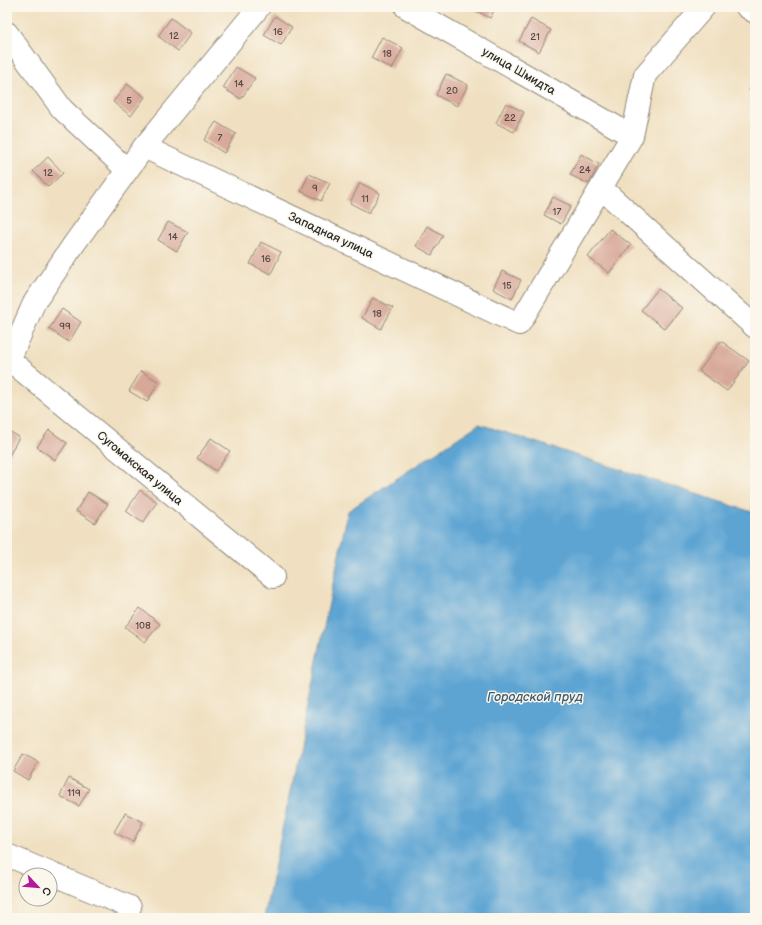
<svg xmlns="http://www.w3.org/2000/svg" width="762" height="925" viewBox="0 0 762 925" font-family="'Balsamiq Sans',sans-serif">
<style>
.water{fill:#5da4d3;stroke:#44687f}
.building{fill:#d7a798}
.lines{fill:none;stroke-linecap:round;stroke-linejoin:round}
.minor-casing{stroke:#8e8676;stroke-width:24}
.major-casing{stroke:#8e8676;stroke-width:24}
.minor{stroke:#fff;stroke-width:22}
.major{stroke:#fff;stroke-width:22}
.labels{text-anchor:middle;stroke-width:3;stroke-linejoin:round;paint-order:stroke}
.number-label{font-size:10px;fill:#564a46}
.street-label{font-size:12px;fill:#2b2b2b;stroke:#fbf7ec}
.water-label{font-size:13px;font-style:italic;fill:#3f5b6e;stroke:#fbf7ec}
</style>
<rect width="100%" height="100%" fill="#fbf7ec"/>
<filter id="ink" filterUnits="userSpaceOnUse"><feTurbulence type="fractalNoise" baseFrequency=".025" numOctaves="2"/><feDisplacementMap in="SourceGraphic" scale="8" xChannelSelector="R" yChannelSelector="G"/><feConvolveMatrix kernelMatrix="1 2 1 2 8 2 1 2 1" color-interpolation-filters="sRGB"/></filter>
<filter id="wash" filterUnits="userSpaceOnUse"><feTurbulence type="fractalNoise" baseFrequency=".012" numOctaves="4" result="noise"/><feDisplacementMap in="SourceGraphic" scale="16" xChannelSelector="R" yChannelSelector="G"/><feGaussianBlur stdDeviation="0.9" result="paint"/><feColorMatrix in="noise" values="0 0 0 0 0 0 0 0 0 0 0 0 0 0 0 0 0 1.4 0 .05"/><feComposite in="paint" operator="in"/></filter>
<g filter="url(#wash)">
<rect width="100%" height="100%" fill="#f0e0c1"/>
<path class="water" d="M479 424 755 513V918H264L348 511Z"/>
<g id="blocks">
<path class="building" d="M469 7H496L490 18Z
M275 16 292 27 281 45 264 35Z
M171 18 191 33 178 51 158 36Z
M531 19 551 30 539 52 519 41Z
M382 37 403 48 392 69 371 58Z
M236 67 255 78 241 99 223 88Z
M446 74 468 85 457 106 436 95Z
M755 81V94L749 90Z
M127 84 145 97 131 116 113 102Z
M506 103 524 112 514 132 496 123Z
M216 122 236 134 224 153 204 140Z
M581 154 599 164 589 184 570 175Z
M48 157 63 173 48 187 33 171Z
M309 174 330 183 321 201 301 191Z
M360 183 380 193 369 213 350 203Z
M553 197 571 206 561 224 544 215Z
M168 222 188 232 177 251 158 240Z
M427 226 443 235 432 255 416 246Z
M610 229 631 245 609 273 588 257Z
M261 242 281 252 271 274 250 264Z
M502 271 521 280 512 299 493 289Z
M658 289 682 308 665 329 641 310Z
M373 298 393 308 381 329 362 318Z
M62 309 81 322 69 342 49 329Z
M721 341 749 361 727 391 699 371Z
M141 371 159 382 147 402 129 391Z
M7 430 19 437 9 456 7 455Z
M49 430 67 443 55 460 37 447Z
M211 438 230 451 216 471 197 458Z
M140 490 157 502 143 523 126 511Z
M88 492 108 504 95 523 76 511Z
M140 608 160 624 145 642 125 627Z
M23 754 38 762 28 780 13 771Z
M69 778 89 789 79 806 60 796Z
M125 813 143 822 133 842 114 832Z"/>
</g>
</g>
<g filter="url(#ink)">
<use href="#blocks" fill-opacity="0" stroke="#8e8676" stroke-width="1"/>
<g class="lines">
<defs>
<path id="minor" d="M406 7 632 136
M7 33 62 109 127 170
M144 147 519 324 632 136 645 75 704 7
M601 188 755 327
M7 358 273 577
M7 855 130 907"/>
<path id="major" d="M747 7 755 12
M7 365 34 303 74 244 144 147 259 7"/>
</defs>
<use href="#minor" class="minor-casing"/>
<use href="#major" class="major-casing"/>
<use href="#minor" class="minor"/>
<use href="#major" class="major"/>
</g>
</g>
<g class="labels">
<g class="number-label">
<text x="278" y="35">16</text>
<text x="174" y="39">12</text>
<text x="535" y="40">21</text>
<text x="387" y="57">18</text>
<text x="239" y="87">14</text>
<text x="452" y="94">20</text>
<text x="129" y="104">5</text>
<text x="510" y="121">22</text>
<text x="220" y="141">7</text>
<text x="585" y="173">24</text>
<text x="48" y="176">12</text>
<text x="315" y="191">9</text>
<text x="365" y="202">11</text>
<text x="557" y="215">17</text>
<text x="173" y="240">14</text>
<text x="266" y="262">16</text>
<text x="507" y="289">15</text>
<text x="377" y="317">18</text>
<text x="65" y="329">99</text>
<text x="143" y="629">108</text>
<text x="74" y="796">119</text>
</g>
<g class="street-label">
<text transform="translate(519 71) rotate(30)" y="4">улица Шмидта</text>
<text transform="translate(331 235) rotate(25)" y="4">Западная улица</text>
<text transform="translate(140 468) rotate(40)" y="4">Сугомакская улица</text>
</g>
<g class="water-label">
<text x="535" y="701">Городской пруд</text>
</g>
</g>
<rect width="762" height="925" fill="none" stroke="#fbf7ec" stroke-width="24"/>
<g transform="translate(38 887) rotate(116)"><circle r="19" fill="#fbf7ec" stroke="#a8a59f"/>
<path d="M0-3L7 15L0 10L-7 15Z" fill="#b5179e"/>
<text y="-6" font-size="11" font-weight="bold" text-anchor="middle" fill="#2b2b2b">С</text>
</g>
</svg>
